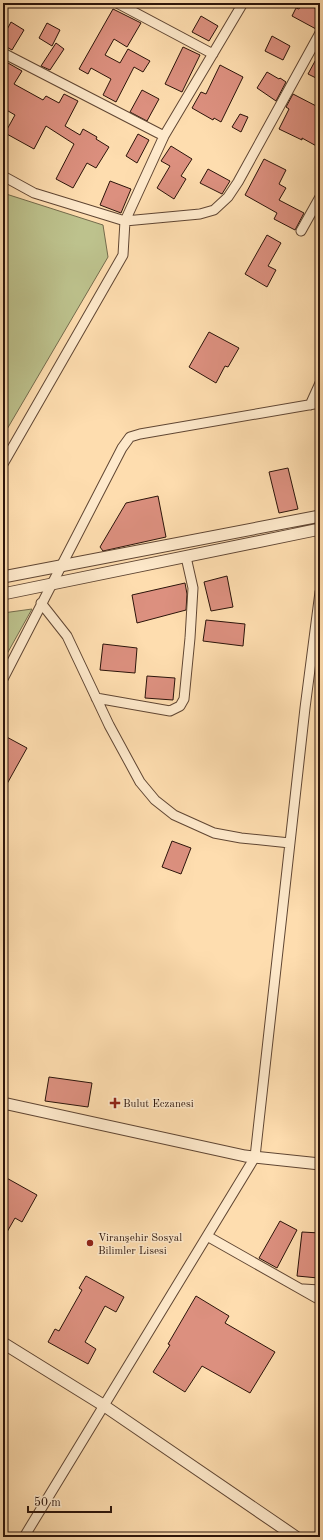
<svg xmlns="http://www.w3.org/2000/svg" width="323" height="1540" viewBox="0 0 323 1540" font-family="'Old Standard TT',serif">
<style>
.green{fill:#bdc28d;stroke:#746b4c}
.building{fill:#dc907f;stroke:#2c140a}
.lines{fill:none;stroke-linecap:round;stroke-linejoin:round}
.minor-casing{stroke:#604633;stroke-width:11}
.tertiary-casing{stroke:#604633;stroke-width:13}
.minor{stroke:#fee9cb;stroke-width:9}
.tertiary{stroke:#fee9cb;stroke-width:11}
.poi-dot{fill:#8f2418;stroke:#fee9cb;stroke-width:1.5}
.labels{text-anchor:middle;stroke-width:3;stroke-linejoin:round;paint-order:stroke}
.poi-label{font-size:11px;fill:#2c140a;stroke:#fee9cb;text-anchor:start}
</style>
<rect width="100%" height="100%" fill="#feddaf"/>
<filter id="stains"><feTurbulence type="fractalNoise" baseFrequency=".005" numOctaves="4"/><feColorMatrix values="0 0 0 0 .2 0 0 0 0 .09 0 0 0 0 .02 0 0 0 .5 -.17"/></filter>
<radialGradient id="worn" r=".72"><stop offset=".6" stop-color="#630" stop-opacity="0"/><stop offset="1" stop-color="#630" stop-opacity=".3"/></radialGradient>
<path class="green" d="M3 193 103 225 108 257 3 436Z
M32 609 3 661V613Z"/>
<path class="building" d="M302 3H306L320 11V27L316 29 292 16 296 8 299 9Z
M113 9 141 23 127 47 114 39 105 55 120 63 128 49 150 61 143 72 134 67 116 102 103 95 111 79 91 68 88 74 79 69Z
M201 16 218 26 209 41 192 32Z
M11 22 24 30 12 50 3 45V37Z
M47 23 60 30 52 46 39 38Z
M272 36 290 46 283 60 265 51Z
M56 43 64 49 50 70 41 66Z
M183 47 200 55 182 92 165 84Z
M320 52V80L308 74Z
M8 63 22 71 14 84 43 100 46 96 59 103 64 94 78 101 65 126 80 135 83 129 97 137 96 139 109 147 96 168 87 163 73 188 56 179 74 144 46 126 34 149 5 133 15 115 3 108V72Z
M220 65 243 77 221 122 214 118 213 120 192 108 201 92 206 94Z
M267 72 279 79 280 78 286 82 276 101 257 88Z
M142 90 159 99 147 121 130 112Z
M293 94 320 108V148L302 138V140L279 129 289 109 286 107Z
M240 114 248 117 241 132 232 127Z
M138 134 149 140 137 163 126 156Z
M171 146 192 159 181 176 186 179 174 199 157 188 170 166 161 161Z
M264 159 286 170 279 184 286 188 279 200 304 213 295 230 274 219 277 213 245 195Z
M208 169 230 181 222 194 200 183Z
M110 181 131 189 121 213 100 205Z
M267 235 281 243 268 266 276 270 267 287 245 274Z
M209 332 239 348 228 367 225 366 216 383 189 367Z
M288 468 298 509 279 513 269 472Z
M158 496 166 537 103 551 100 547 126 503Z
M227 576 233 607 211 611 204 582Z
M185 583 187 594 186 610 137 623 132 595Z
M206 620 245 624 243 646 203 641Z
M103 644 137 648 135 673 100 670Z
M147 676 175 678 173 700 145 698Z
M3 735 27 748 3 791Z
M172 841 191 848 181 874 162 867Z
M49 1077 92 1083 88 1107 45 1101Z
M3 1176 37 1195 22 1222 15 1218 3 1239Z
M280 1221 297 1230 277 1268 259 1258Z
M302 1232 320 1233 318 1278 297 1276Z
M86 1276 124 1297 116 1312 105 1306 85 1342 96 1349 88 1364 48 1342 55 1329 59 1331 82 1290 79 1288Z
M196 1296 229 1316 225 1323 275 1352 250 1393 202 1366 185 1392 153 1372 170 1345 168 1344Z"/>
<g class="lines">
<defs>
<path id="minor" d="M117 3 213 54
M3 53 164 136
M3 176 34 193 125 221 200 214 214 210 228 197 238 182 320 33
M301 231 320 197
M310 405 320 383
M3 464 123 255 125 221 164 136 243 3
M41 603 67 636 109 725 140 782 155 800 174 815 214 833 241 838 290 843
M3 679 122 448 130 437 140 434 320 403
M96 698 170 711 180 706 184 699 190 638 193 588 186 557
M207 1236 320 1300
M303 1289 320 1290
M24 1537 255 1157 305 708 320 592"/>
<path id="tertiary" d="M3 577 320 516
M3 594 320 529
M3 1103 245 1156 320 1164
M3 1343 103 1405 296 1537"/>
</defs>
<use href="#minor" class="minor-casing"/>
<use href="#tertiary" class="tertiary-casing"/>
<use href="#minor" class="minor"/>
<use href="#tertiary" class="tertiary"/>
</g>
<g class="poi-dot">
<path d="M113 1097h4v4h4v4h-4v4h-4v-4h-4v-4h4z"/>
<circle cx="90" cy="1243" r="4"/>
</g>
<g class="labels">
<g class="poi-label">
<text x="123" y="1107">Bulut Eczanesi</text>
<text x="98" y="1241">Viranşehir Sosyal<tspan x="98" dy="13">Bilimler Lisesi</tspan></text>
</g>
</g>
<rect width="323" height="1540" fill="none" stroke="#feddaf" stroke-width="16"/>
<rect x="4" y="4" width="315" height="1532" fill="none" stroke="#2c140a" stroke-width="2"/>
<rect x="8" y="8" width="307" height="1524" fill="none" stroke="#2c140a"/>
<path d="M28 1506v6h83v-6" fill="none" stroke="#2c140a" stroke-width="2"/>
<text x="34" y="1506" font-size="12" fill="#2c140a" stroke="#fee9cb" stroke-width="3" paint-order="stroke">50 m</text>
<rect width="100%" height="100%" filter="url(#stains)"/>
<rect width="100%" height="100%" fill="url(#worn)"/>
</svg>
